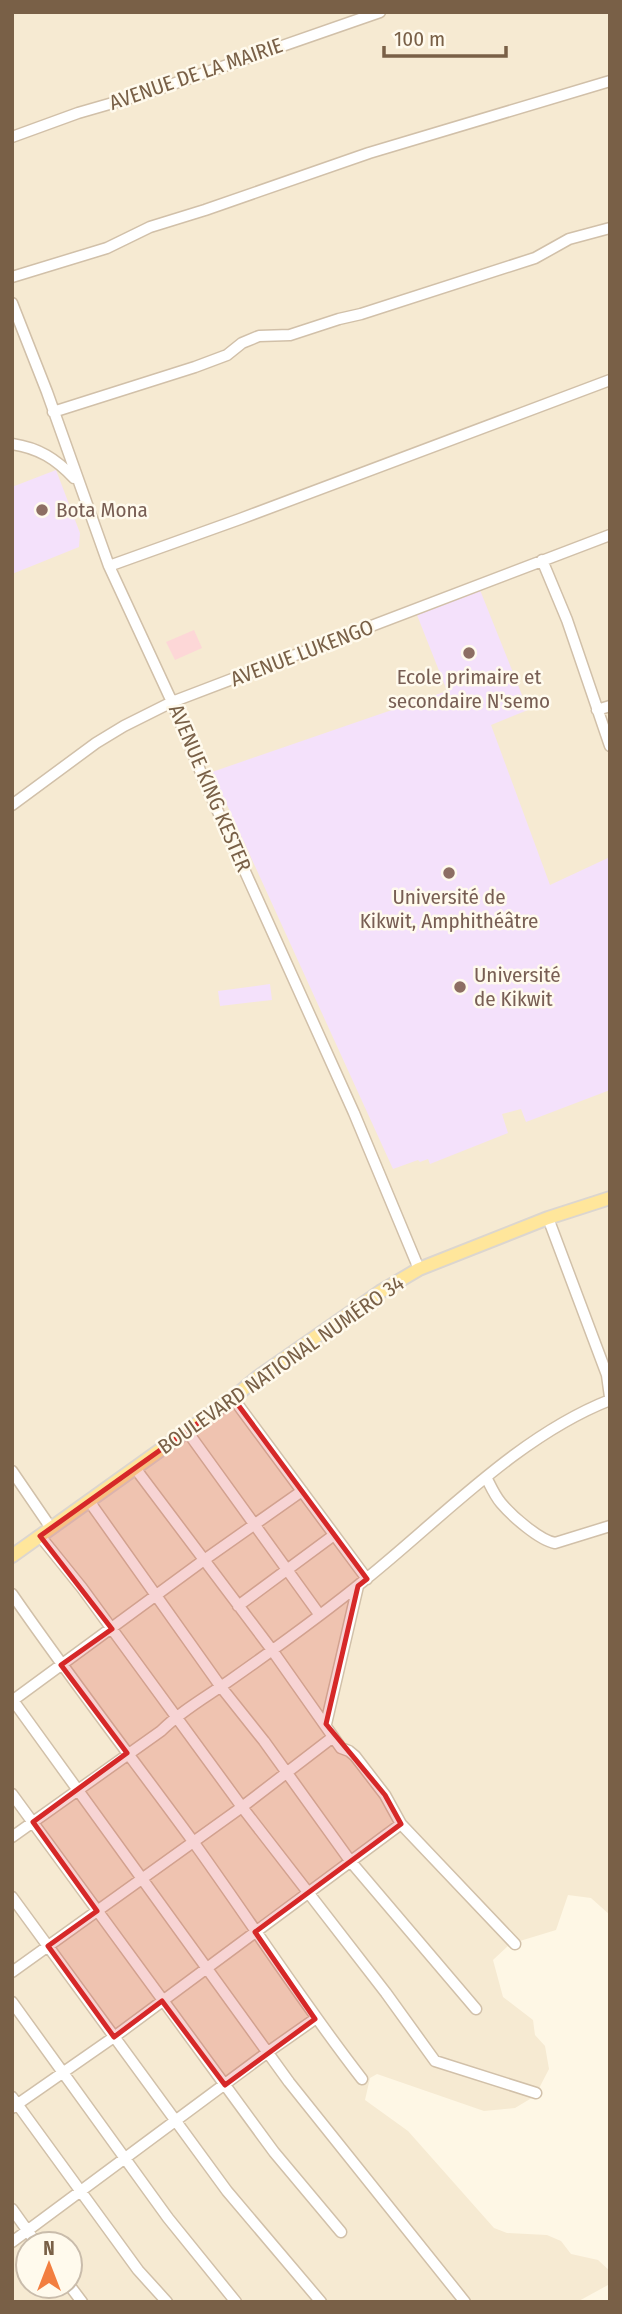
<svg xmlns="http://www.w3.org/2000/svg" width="622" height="2314" viewBox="0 0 622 2314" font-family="'Fira Sans Condensed',sans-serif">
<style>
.residential{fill:#f6ead2;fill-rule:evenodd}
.education{fill:#f4e1fb}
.medical{fill:#fdd7d7}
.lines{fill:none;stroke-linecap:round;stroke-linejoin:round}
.minor-casing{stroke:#d1c0a9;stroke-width:13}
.major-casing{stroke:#dcd6cf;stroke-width:16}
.minor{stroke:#fff;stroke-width:10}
.major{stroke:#ffe69b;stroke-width:12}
.marked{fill:#d62828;fill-opacity:0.2;stroke:#d62828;stroke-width:5;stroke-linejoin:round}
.education-dot{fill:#8d6e63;stroke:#fffaed;stroke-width:2.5}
.labels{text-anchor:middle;stroke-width:5;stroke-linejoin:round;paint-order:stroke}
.street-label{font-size:21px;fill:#796047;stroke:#fffaed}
.education-label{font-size:21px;fill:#785e54;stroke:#fffaed;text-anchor:start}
</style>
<rect width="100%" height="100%" fill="#fef7e5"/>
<path class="residential" d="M12 12H610V1915L591 1898 568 1895 556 1930 510 1944 493 1960 503 1997 533 2020 535 2035 545 2046 549 2069 535 2096 515 2108 484 2111 377 2074 370 2078 365 2100 408 2131 494 2228 507 2233 547 2235 561 2241 571 2254 598 2260 610 2271 608 2285 577 2302H12ZM28 2244H70V2286H28Z"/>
<path class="education" d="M56 470 80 533 79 547 12 574V487Z
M480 590 528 710 491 725 550 885 610 857V1090L526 1122 521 1109 502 1114 508 1133 430 1164 428 1159 420 1162 418 1160 393 1169 212 772 447 691 417 615Z
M270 984 272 1000 220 1006 218 991Z"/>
<path class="medical" d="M194 630 202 648 175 660 166 642Z"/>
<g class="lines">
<defs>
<path id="minor" d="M12 137 78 113 144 94 380 12
M12 277 107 248 150 227 205 210 369 153 610 81
M12 303 47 392 109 566 172 702 206 785 354 1113 419 1269
M53 412 195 367 227 355 242 343 259 336 290 335 339 319 361 314 535 258 569 239 610 228
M12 444C39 448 56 459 74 478
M542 560 567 620 610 746
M109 566 240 519 610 380
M597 710 610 706
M12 805 96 743 124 726 172 702 610 535
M548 1218 607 1375 610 1397
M233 1398 367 1579
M187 1431 319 1614
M135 1468 272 1650 341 1748 349 1751 355 1756 385 1795 401 1824 515 1944
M12 1471 51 1528
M487 1479C491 1487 495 1496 501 1503 512 1516 539 1540 555 1543L610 1526
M89 1501 221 1687 264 1741 351 1862 476 2009
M40 1536 82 1588 242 1807 386 1993 435 2061 536 2093
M12 1594C70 1678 132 1758 192 1840 249 1919 302 2002 362 2079
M238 1606 334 1535
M12 1699 289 2082 465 2302
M12 1701 204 1560 302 1491
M326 1724 358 1586
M12 1794 274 2152 341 2232
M12 1837 161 1731C181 1711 206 1697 229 1681 276 1648 322 1615 366 1579 442 1518 518 1436 610 1400
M12 1897 227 2191 321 2302
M12 1972 242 1807 333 1737
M12 2002 168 2218 236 2302
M12 2097 138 2270 167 2302
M12 2108 114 2037 401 1824
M12 2209 37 2244
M12 2242 268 2052 315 2019
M70 2286 82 2302"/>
<path id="major" d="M12 1556 233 1398 258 1377 380 1292 419 1269 548 1218 610 1198"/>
</defs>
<use href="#minor" class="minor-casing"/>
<use href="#major" class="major-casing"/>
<use href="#minor" class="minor"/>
<use href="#major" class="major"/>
</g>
<path class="marked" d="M233 1398 367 1579 358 1586 326 1724 385 1795 401 1824 255 1932 315 2019 225 2085 162 2001 114 2037 48 1946 97 1911 33 1822 127 1753 61 1665 112 1629 40 1536Z"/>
<g class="education-dot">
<circle cx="42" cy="510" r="7"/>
<circle cx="469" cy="653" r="7"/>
<circle cx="449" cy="873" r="7"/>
<circle cx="460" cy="987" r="7"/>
</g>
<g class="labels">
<g class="street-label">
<text transform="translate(196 74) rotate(-19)" y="7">AVENUE DE LA MAIRIE</text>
<text transform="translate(302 653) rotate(-21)" y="7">AVENUE LUKENGO</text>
<text transform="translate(210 788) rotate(67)" y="7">AVENUE KING KESTER</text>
<text transform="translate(281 1365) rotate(-35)" y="7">BOULEVARD NATIONAL NUMÉRO 34</text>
</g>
<g class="education-label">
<text x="56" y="517">Bota Mona</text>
<text x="469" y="684" text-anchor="middle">Ecole primaire et<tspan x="469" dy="24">secondaire N'semo</tspan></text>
<text x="449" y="904" text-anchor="middle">Université de<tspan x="449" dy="24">Kikwit, Amphithéâtre</tspan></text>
<text x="474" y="982">Université<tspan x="474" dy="24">de Kikwit</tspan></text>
</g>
</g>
<rect width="622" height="2314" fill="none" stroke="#796047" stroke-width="28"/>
<g transform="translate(49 2265)"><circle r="33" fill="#fffaed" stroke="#c9bcab" stroke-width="2"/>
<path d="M0-5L12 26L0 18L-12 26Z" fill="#f27e40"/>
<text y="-10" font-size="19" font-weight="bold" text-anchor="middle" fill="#796047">N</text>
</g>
<path d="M384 46v10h122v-10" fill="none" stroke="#796047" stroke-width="3.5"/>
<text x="394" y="46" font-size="21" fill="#796047" stroke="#fffaed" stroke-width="5" paint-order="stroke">100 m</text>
</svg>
